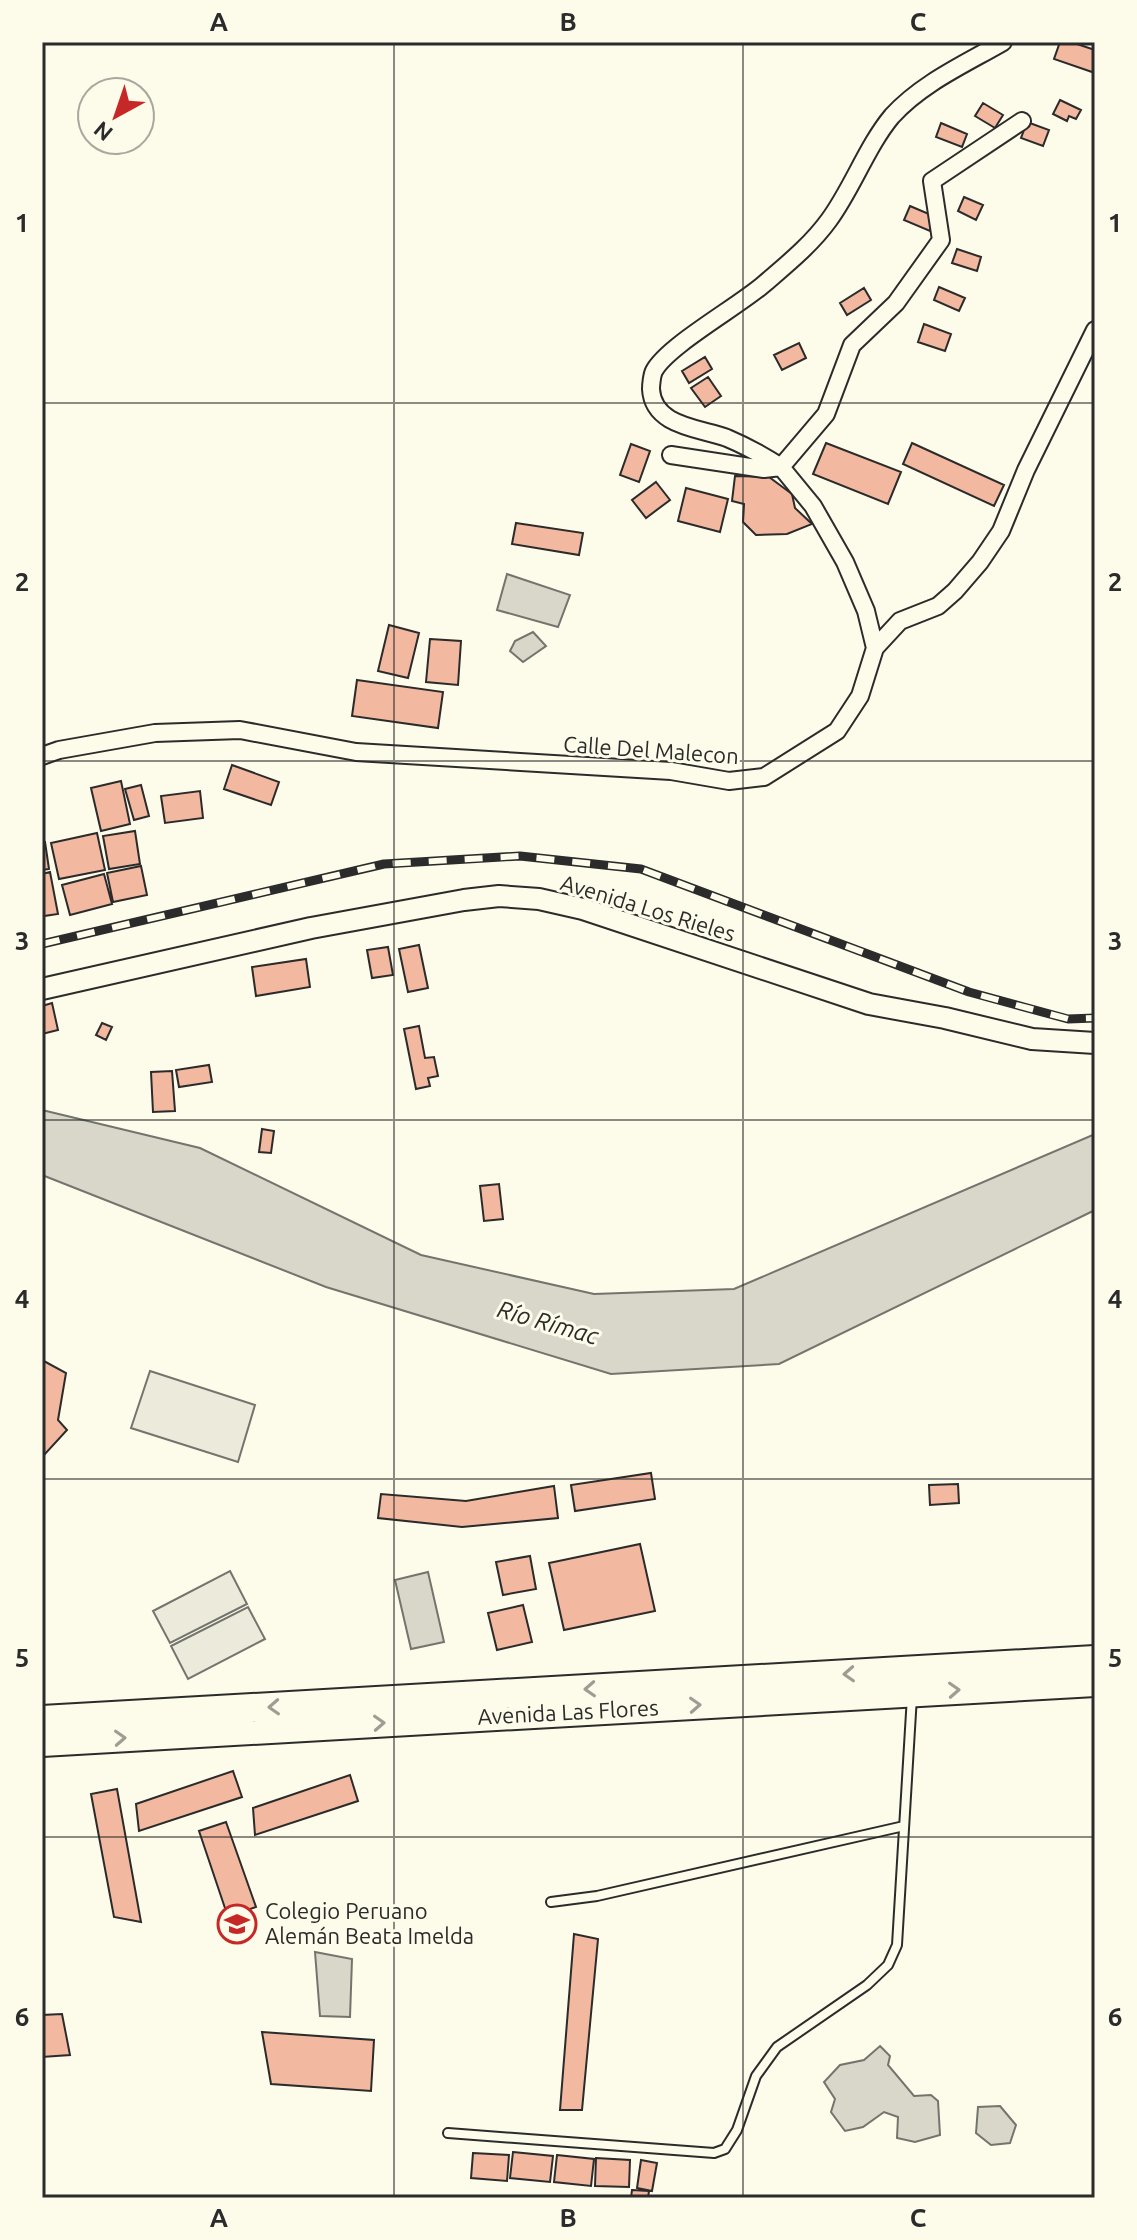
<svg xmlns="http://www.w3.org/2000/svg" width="1137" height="2240" viewBox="0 0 1137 2240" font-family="Ubuntu,sans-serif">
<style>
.green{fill:#ecebdb;stroke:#74746e;stroke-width:2}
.water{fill:#d8d7c9;stroke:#74746e;stroke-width:2}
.building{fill:#f2b8a0;stroke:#2b2b2b;stroke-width:2}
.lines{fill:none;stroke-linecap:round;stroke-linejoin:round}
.service-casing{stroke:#2b2b2b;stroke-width:12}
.minor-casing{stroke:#2b2b2b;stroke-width:20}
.tertiary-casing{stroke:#2b2b2b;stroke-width:24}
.trunk-casing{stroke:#2b2b2b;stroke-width:32}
.service{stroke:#fdfbea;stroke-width:8}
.minor{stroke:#fdfbea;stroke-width:16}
.tertiary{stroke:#fdfbea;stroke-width:20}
.trunk{stroke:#fdfbea;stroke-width:28}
.rail-casing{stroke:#2b2b2b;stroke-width:9}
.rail{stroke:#fdfbea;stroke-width:6;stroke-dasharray:18;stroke-linecap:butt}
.oneway{stroke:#9e9d94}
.grid{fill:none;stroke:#2b2b2b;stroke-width:2;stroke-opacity:0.55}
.labels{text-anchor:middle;stroke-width:6;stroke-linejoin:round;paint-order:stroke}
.street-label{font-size:22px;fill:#2b2b2b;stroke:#fdfbea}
.poi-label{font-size:22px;fill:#2b2b2b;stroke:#fdfbea;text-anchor:start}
.water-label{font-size:24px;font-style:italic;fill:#2b2b2b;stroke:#fdfbea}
.neatline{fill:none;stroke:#2b2b2b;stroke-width:3}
.grid-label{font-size:26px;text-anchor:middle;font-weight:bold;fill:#2b2b2b}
</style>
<rect width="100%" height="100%" fill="#fdfbea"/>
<path class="green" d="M150 1371 255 1405 238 1462 131 1428Z
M230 1571 247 1604 170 1643 153 1611Z
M248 1607 265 1639 188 1679 171 1646Z"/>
<path class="water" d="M507 574 570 595 558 627 497 610Z
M533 632 546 646 523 662 510 651 515 641Z
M42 1110 200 1148 421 1255 594 1294 734 1289 1095 1134V1210L779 1364 611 1374 326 1287 42 1175Z
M428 1572 444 1642 411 1649 395 1580Z
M315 1952 352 1959 350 2017 320 2016Z
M880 2046 890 2056 888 2065 914 2096 931 2095 938 2101 940 2135 915 2142 897 2138 898 2117 884 2112 863 2127 845 2131 831 2112 835 2099 824 2082 840 2065 864 2060Z
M1000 2106 1016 2125 1010 2143 991 2145 976 2133 978 2107Z"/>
<path class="building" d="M1060 42H1071L1095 50V73L1054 59Z
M1060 100 1081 110 1076 119 1069 116 1067 121 1053 114Z
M983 103 1003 115 995 128 975 116Z
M1027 122 1049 130 1043 146 1021 138Z
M941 123 967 134 962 147 936 137Z
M964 197 983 205 976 220 958 211Z
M910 206 936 217 930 231 904 220Z
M957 249 981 257 977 271 952 263Z
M939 287 965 298 959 311 934 300Z
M864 288 871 300 847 315 840 303Z
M924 324 951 334 945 351 918 342Z
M799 343 806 358 782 370 774 355Z
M705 357 712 369 689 383 682 371Z
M708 377 721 396 705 407 691 388Z
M826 443 901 472 888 504 813 474Z
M912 443 1004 485 994 506 903 464Z
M631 444 650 451 639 482 620 475Z
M735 476 769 477 792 494 795 508 812 524 787 534 756 535 743 522 744 504 732 501Z
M656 482 670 500 646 518 632 500Z
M686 488 728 499 720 532 678 521Z
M516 523 583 533 579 555 512 544Z
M389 625 419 633 408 678 378 671Z
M430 639 461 641 458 685 426 682Z
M357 680 443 692 438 728 352 716Z
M232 765 279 782 271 805 224 789Z
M121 781 130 824 101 831 91 788Z
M141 785 149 816 134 820 125 789Z
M200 791 203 818 165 823 161 796Z
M135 831 140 864 109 869 103 836Z
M97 833 105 870 59 879 51 843Z
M45 842 49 869 42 870V843Z
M141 866 147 895 113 902 107 873Z
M50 872 58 914 44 916 42 874Z
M104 874 112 904 70 915 62 885Z
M419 945 428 988 408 992 399 949Z
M388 947 393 975 372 978 367 950Z
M306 959 310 987 256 996 252 967Z
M52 1003 58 1030 42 1034V1006Z
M102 1023 112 1027 106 1040 96 1035Z
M419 1026 425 1058 434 1057 438 1076 428 1078 430 1086 416 1089 404 1029Z
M209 1065 212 1082 179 1087 176 1070Z
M172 1071 175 1111 153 1112 151 1072Z
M262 1129 274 1131 271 1153 259 1152Z
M499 1184 503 1219 484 1221 480 1186Z
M42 1360 66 1373 58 1420 67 1430 45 1454 42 1452Z
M651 1473 655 1499 575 1511 571 1485Z
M958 1484 959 1503 930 1505 929 1485Z
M554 1486 558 1518 462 1527 378 1518 381 1494 466 1501Z
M640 1544 655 1611 564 1630 549 1563Z
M530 1556 536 1589 503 1595 496 1562Z
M523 1605 532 1642 497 1650 488 1613Z
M233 1771 242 1797 139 1831 136 1804Z
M350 1775 358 1801 255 1835 253 1808Z
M117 1789 141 1922 114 1917 91 1794Z
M226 1822 256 1907 228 1917 199 1831Z
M574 1934 598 1939 582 2110H560Z
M62 2014 70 2055 42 2057V2015Z
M262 2032 374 2040 371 2091 271 2084Z
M513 2152 553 2156 550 2182 510 2178Z
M473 2153 509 2155 507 2181 471 2178Z
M557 2155 594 2159 591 2186 554 2182Z
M596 2158 630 2160 629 2187 595 2186Z
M641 2160 657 2163 652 2191 637 2188Z
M632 2190 649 2191 648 2198H631Z"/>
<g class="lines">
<defs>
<path id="service" d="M551 1902 597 1896 904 1826
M448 2133 714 2153 725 2149 737 2130 756 2076 777 2047 867 1985 888 1965 897 1945 912 1696"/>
<path id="minor" d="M671 455 764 469 781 467C764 456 746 446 727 438 701 428 653 427 651 389 651 385 652 375 654 371 667 346 739 306 764 284 786 265 811 245 829 220 852 189 867 146 892 116 922 83 965 64 1003 42
M875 648 900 621 938 606 955 591 980 562 1001 531 1026 470 1095 330
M42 756 59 750 155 733 240 730 356 752 671 771 729 781 764 777 837 731 860 696 875 648 866 611 845 562 813 506 781 467 826 414 852 345 896 303 941 240 932 181 1022 121"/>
<path id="tertiary" d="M42 989 311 928 464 900 499 896 539 899 583 909 869 1004 945 1018 1032 1039 1095 1043"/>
<path id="trunk" d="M42 1720 1095 1660
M42 1742 1095 1682"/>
</defs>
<use href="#service" class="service-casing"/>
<use href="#minor" class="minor-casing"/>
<use href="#tertiary" class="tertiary-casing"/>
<use href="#trunk" class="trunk-casing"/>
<use href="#service" class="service"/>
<use href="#minor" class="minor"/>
<use href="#tertiary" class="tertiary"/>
<use href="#trunk" class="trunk"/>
<defs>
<path id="rail" d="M42 944 384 864 520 856 641 869 969 992 1068 1019 1095 1018"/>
</defs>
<use href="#rail" class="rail-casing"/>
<use href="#rail" class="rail"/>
</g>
<defs><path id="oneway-chevron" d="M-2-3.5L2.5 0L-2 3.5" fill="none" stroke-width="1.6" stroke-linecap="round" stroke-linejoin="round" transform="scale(2)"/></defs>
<g class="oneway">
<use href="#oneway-chevron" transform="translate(849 1674) rotate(177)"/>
<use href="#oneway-chevron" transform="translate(590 1689) rotate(177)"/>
<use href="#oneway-chevron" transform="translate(954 1690) rotate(-3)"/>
<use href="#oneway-chevron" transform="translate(695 1705) rotate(-3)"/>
<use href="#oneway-chevron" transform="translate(274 1707) rotate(177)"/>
<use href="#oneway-chevron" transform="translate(379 1723) rotate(-3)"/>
<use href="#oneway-chevron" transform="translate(120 1738) rotate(-3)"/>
</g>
<path class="grid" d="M394 42V2198M743 42V2198M42 403H1095M42 761H1095M42 1120H1095M42 1479H1095M42 1837H1095"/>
<defs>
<symbol id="school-ring" viewBox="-11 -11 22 22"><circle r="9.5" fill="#fdfbea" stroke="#c62828" stroke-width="1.5"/><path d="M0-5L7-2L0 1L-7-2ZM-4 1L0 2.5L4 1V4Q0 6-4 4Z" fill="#c62828"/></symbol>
</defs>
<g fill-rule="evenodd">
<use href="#school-ring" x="215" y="1902" width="44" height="44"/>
</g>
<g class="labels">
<g class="street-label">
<text transform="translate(651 750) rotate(4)" y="8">Calle Del Malecon</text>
<text transform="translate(648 908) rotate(17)" y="8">Avenida Los Rieles</text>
<text transform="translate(568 1712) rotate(-3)" y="8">Avenida Las Flores</text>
</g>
<g class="poi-label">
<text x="265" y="1919">Colegio Peruano<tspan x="265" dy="25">Alemán Beata Imelda</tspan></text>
</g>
<g class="water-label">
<text transform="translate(548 1323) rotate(16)" y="8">Río Rímac</text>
</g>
</g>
<rect width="1137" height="2240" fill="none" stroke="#fdfbea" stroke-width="88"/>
<g transform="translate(116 116) rotate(220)"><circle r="38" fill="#fdfbea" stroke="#a9a89e" stroke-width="2"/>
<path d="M0-6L14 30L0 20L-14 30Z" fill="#c62828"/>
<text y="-12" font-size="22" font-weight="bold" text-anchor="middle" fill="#2b2b2b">N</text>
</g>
<rect x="44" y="44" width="1049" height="2152" class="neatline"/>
<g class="grid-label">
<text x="219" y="31">A</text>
<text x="568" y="31">B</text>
<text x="918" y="31">C</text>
<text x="22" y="232">1</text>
<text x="1115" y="232">1</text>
<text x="22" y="591">2</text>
<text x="1115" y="591">2</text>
<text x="22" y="950">3</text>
<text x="1115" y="950">3</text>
<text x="22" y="1308">4</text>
<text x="1115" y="1308">4</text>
<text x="22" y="1667">5</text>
<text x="1115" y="1667">5</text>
<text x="22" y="2026">6</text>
<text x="1115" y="2026">6</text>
<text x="219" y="2227">A</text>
<text x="568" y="2227">B</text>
<text x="918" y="2227">C</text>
</g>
</svg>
